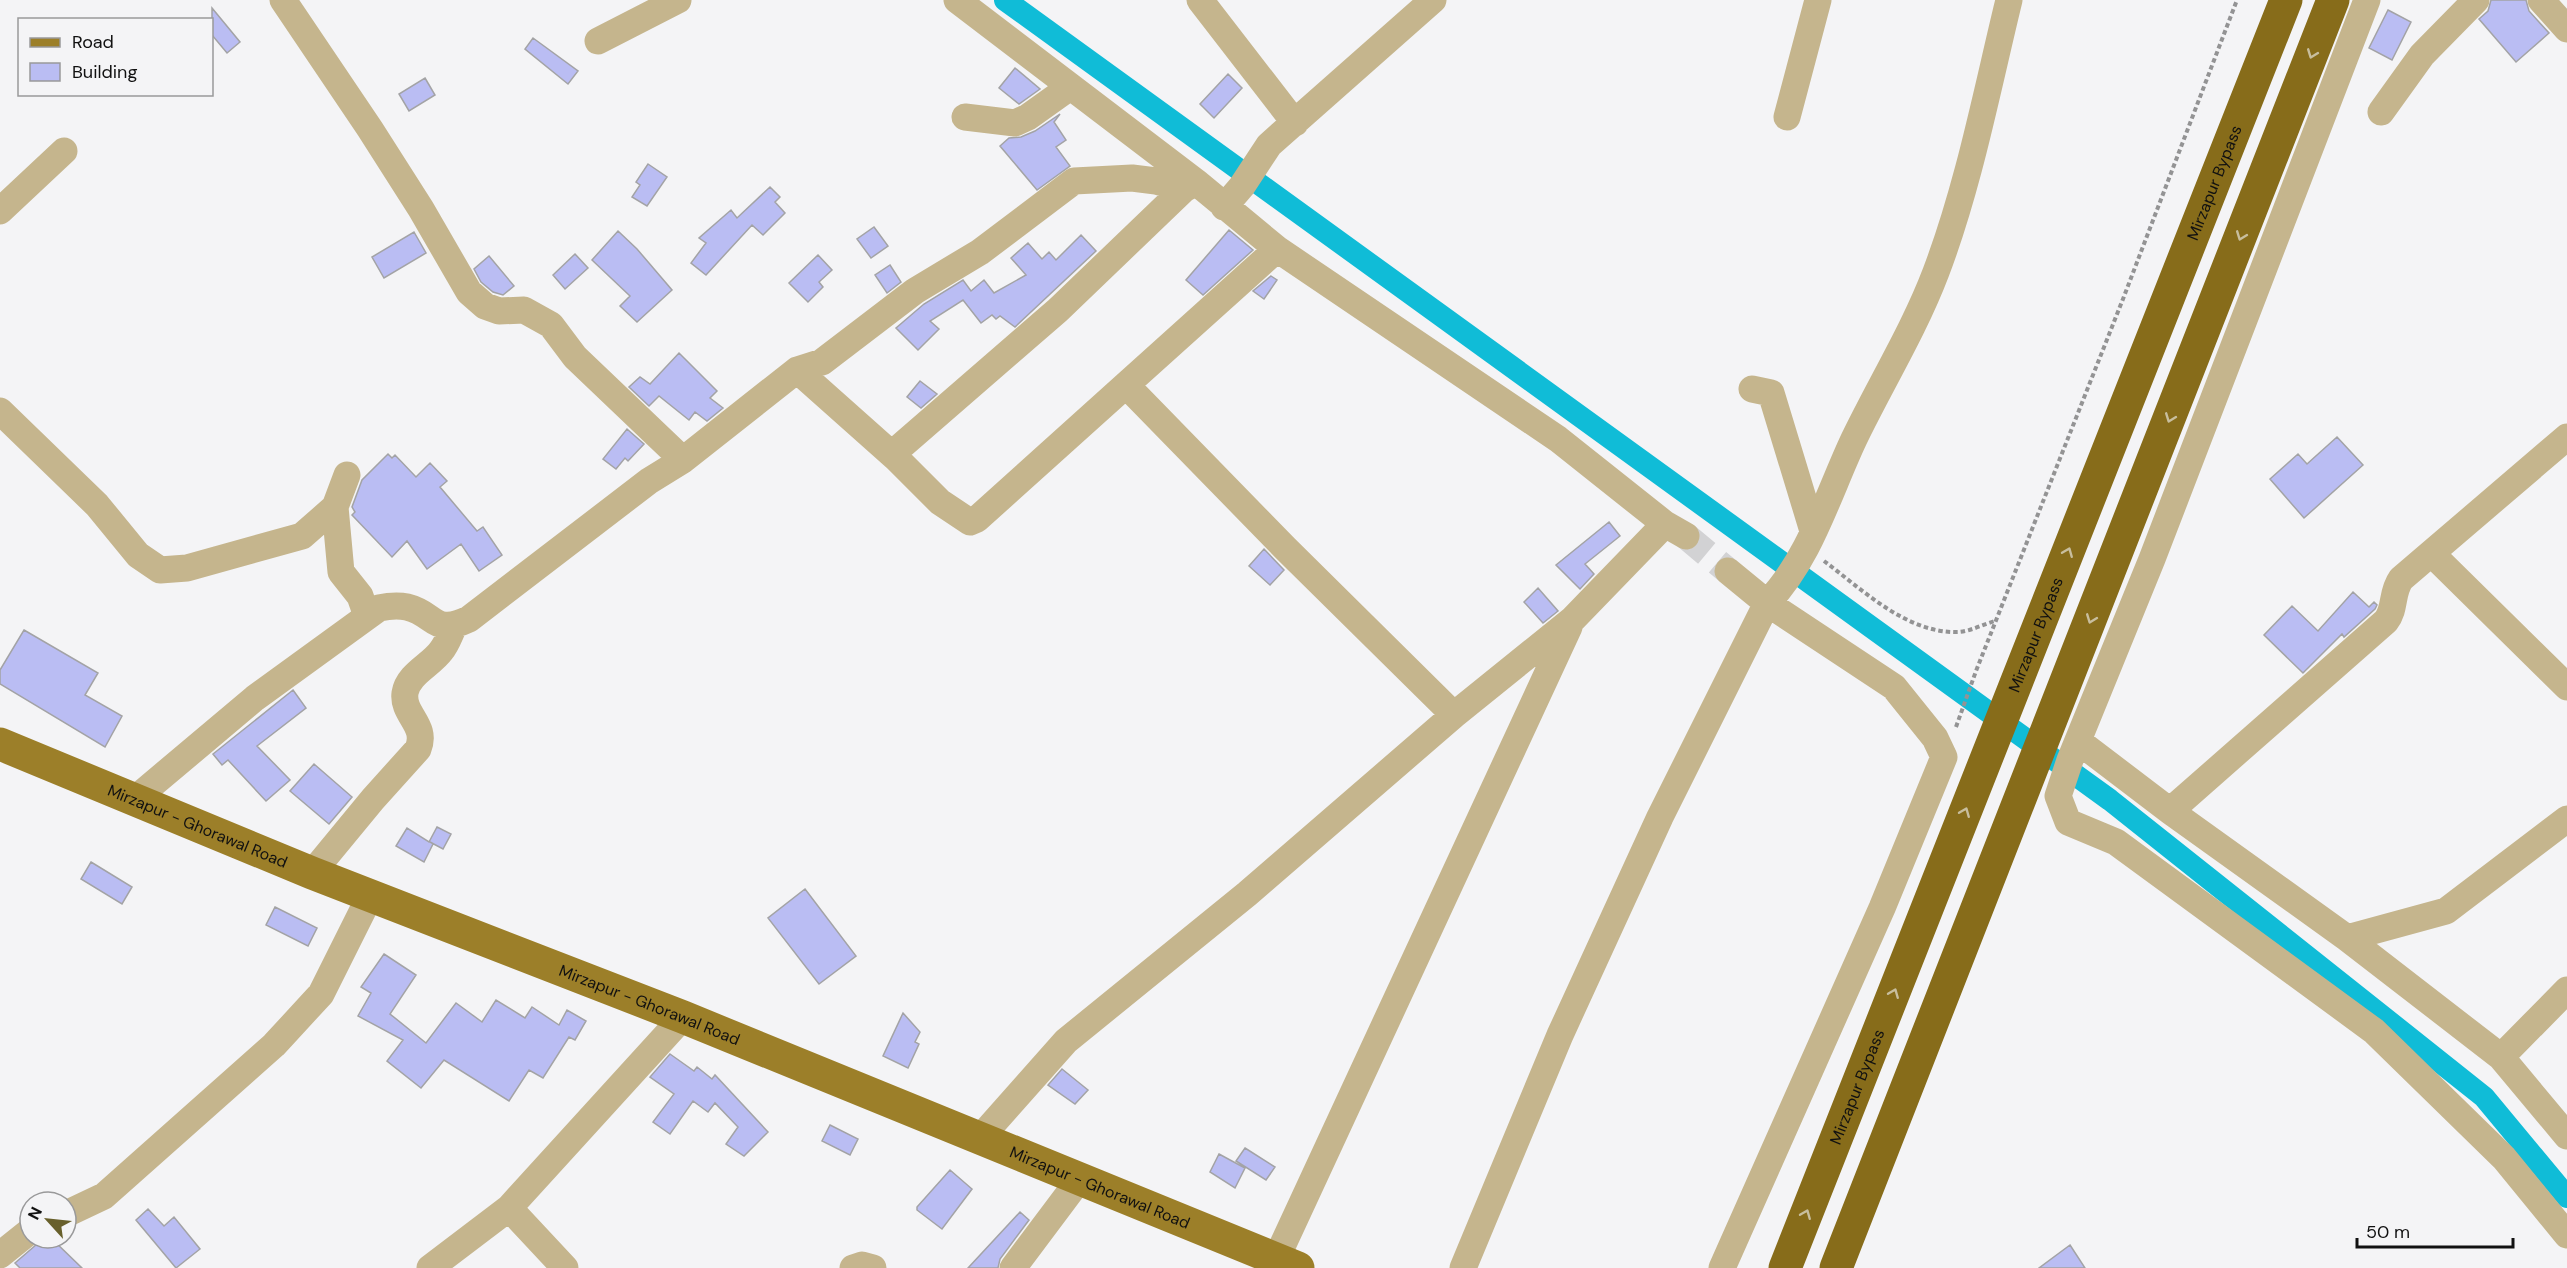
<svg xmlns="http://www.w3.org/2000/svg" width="2567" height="1268" viewBox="0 0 2567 1268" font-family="'DM Sans',sans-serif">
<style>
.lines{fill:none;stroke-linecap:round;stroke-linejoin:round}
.canal{stroke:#10bcd7;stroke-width:22}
.building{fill:#babdf3;stroke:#a3a3a5;stroke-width:1.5}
.minor-tunnel{stroke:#d2d2d4;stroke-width:27;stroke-dasharray:27 14;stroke-linecap:butt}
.path{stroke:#939394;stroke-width:4;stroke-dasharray:4.5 3;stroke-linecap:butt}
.minor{stroke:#c5b58d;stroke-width:27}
.major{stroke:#9c7f29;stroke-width:33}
.highway{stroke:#876c1a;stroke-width:33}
.oneway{stroke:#c8be9e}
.labels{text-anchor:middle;stroke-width:6;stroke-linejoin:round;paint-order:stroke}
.street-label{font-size:16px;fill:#111;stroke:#f4f4f6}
</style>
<rect width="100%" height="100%" fill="#f4f4f6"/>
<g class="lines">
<path class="canal" d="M1005 0 2110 800 2484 1097 2567 1197"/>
</g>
<path class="building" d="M2491 0H2526L2529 11 2549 33 2516 62 2479 19 2488 11Z
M212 8 240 42 227 53 212 35Z
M2388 10 2411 22 2392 60 2369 48Z
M533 38 578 71 568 84 525 49Z
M1015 68 1040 89 1019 104 999 88Z
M1228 74 1242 88 1214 118 1200 104Z
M425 78 435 95 409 111 399 94Z
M1060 114 1054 122 1066 140 1056 147 1070 166 1037 190 1000 146 1009 138 1021 137 1035 131Z
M648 164 667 177 647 206 632 197 640 185 636 182Z
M770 187 780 197 775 202 785 213 763 235 752 225 706 275 691 263 706 243 699 238 731 210 737 218Z
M874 227 888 246 871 258 857 239Z
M1229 230 1253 250 1203 295 1186 280Z
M618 231 637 249 672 290 637 322 620 306 630 296 592 260Z
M414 232 426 253 384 278 372 257Z
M1081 235 1096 251 1015 327 1000 316 996 319 992 315 981 323 963 300 930 321 939 329 918 350 896 328 924 304 963 280 971 291 984 280 994 293 1026 275 1011 258 1028 243 1042 259 1049 252 1056 260Z
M575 254 588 268 565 289 553 275Z
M818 255 832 270 819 282 823 287 808 302 789 283Z
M489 256 514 286 503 295 493 292 481 282 474 269Z
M890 265 901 282 887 293 875 275Z
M1271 276 1277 280 1264 299 1253 291Z
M679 353 717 391 710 398 723 408 707 421 695 412 689 420 659 396 649 406 629 387 640 377 650 384Z
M920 381 937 394 921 408 907 397Z
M627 429 644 444 628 461 625 458 616 469 603 459Z
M2337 437 2363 465 2304 518 2270 479 2298 454 2307 464Z
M388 454 392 458 395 455 416 477 430 463 447 481 440 487 477 531 483 527 502 555 479 571 461 544 427 569 407 541 392 557 352 515 355 512 352 507 362 480Z
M1609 522 1620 536 1585 564 1594 574 1580 589 1556 565Z
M1264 549 1284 570 1270 585 1249 566Z
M1538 588 1558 611 1543 623 1524 602Z
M2353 592 2369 607 2374 602 2377 605 2375 609 2344 637 2342 634 2303 673 2264 635 2292 606 2318 631Z
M24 630 98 673 85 695 122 716 105 747 0 684V670Z
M293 690 306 708 257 746 290 780 266 801 228 760 222 765 213 754Z
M314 764 352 797 329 824 290 791Z
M437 827 451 834 443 849 430 842 433 844 424 862 396 846 407 828 429 842Z
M91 862 132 887 122 904 81 879Z
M805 889 856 956 819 984 768 918Z
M275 907 317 928 308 946 266 925Z
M384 954 416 975 390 1014 426 1043 456 1003 482 1022 496 1000 525 1018 532 1007 559 1025 567 1010 586 1021 575 1040 569 1037 543 1078 529 1070 509 1101 444 1060 421 1088 387 1061 403 1040 358 1016 371 993 361 987Z
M903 1013 920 1032 915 1042 919 1044 908 1068 883 1056Z
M670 1054 694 1071 697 1067 712 1079 715 1075 768 1132 744 1156 726 1144 738 1127 715 1103 708 1112 693 1101 670 1134 653 1122 674 1094 650 1077Z
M1062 1069 1088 1090 1075 1104 1048 1085Z
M830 1125 858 1139 850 1155 822 1141Z
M1245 1148 1275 1167 1266 1180 1236 1161Z
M1219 1154 1245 1168 1235 1188 1210 1172Z
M950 1170 972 1189 942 1229 917 1210V1207Z
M148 1209 164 1226 174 1217 200 1249 176 1268 136 1220Z
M1020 1212 1029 1220 1000 1259 998 1268H968Z
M44 1238H51L82 1268H20L15 1263Z
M2070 1245 2085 1268H2039Z"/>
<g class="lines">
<path class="minor-tunnel" d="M1686 536 1728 571"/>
<path class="path" d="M1824 561C1863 590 1907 634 1959 632 1971 631 1984 624 1995 621
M1956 727 1976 671 2123 299 2237 0"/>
<path class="minor" d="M283 0 370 129 421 209 469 292 485 306 499 311 524 310 551 325 575 357 683 460
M957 0 1196 182 1277 249 1558 439 1665 524 1686 536
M1200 0 1295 123
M2367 0 2152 559 2070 760 2058 796 2068 822 2116 842 2374 1031 2504 1158 2567 1235
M2541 0 2567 29
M598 41 678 0
M2381 112 2422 55 2476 0
M965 117 1015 123 1028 117 1070 87
M1787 117 1818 0
M1224 207 1242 186 1269 145 1433 0
M0 211 64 151
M797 370 897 459 940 502 970 522 977 519 1277 249
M1126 385 1285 548 1454 715
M1752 389 1771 393 1813 531
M0 411 97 505 138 555 160 570 187 568 302 536 335 507
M892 454 1058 310 1184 189 1196 182
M347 475 335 507 341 572 360 596 367 616
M2432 554 2567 687
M2078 741 2170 811 2347 938 2501 1057 2567 1136
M135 799 255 698 379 608C388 606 398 605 407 607 436 614 433 636 469 619L649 481 683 460 797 370 822 362 915 291 980 252 1074 181 1132 178 1156 181 1184 189
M2170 811 2386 621C2396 608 2391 593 2401 579L2567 437
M312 873 373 799 418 749C428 725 402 715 405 693 408 674 431 665 441 651 447 644 450 634 454 626
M2347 938 2446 911 2567 819
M2501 1057 2567 990
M980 1138 1066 1041 1247 894 1454 715 1573 619 1665 524
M509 1208 565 1268
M66 1214 104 1196 274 1045 321 994 370 896
M0 1255 30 1231
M430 1268 509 1208 683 1017
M853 1268 862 1265 873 1268
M1013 1268 1079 1180
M1272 1268 1569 627
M1463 1268 1560 1035 1660 817 1767 603C1810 559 1828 494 1854 439 1881 383 1914 330 1936 272 1969 185 1987 90 2009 0
M1722 1268 1882 908 1944 757 1935 738 1894 687 1767 603 1728 571"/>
<path class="major" id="s1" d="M0 744 312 873 683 1017 1298 1268"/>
<g class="highway">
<path id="s2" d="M1785 1268 2286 0"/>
<path d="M1836 1268 2333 0"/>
</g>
</g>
<defs><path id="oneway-chevron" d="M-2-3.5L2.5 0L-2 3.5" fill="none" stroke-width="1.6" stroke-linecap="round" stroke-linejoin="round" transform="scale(1.5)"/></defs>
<g class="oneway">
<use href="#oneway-chevron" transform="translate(2312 54) rotate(111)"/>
<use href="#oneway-chevron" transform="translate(2241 236) rotate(111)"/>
<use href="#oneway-chevron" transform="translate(2170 418) rotate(111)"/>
<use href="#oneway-chevron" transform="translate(2068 552) rotate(-68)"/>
<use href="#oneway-chevron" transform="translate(2091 619) rotate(111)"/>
<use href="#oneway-chevron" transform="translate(1965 812) rotate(-68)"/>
<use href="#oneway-chevron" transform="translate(1894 993) rotate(-68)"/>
<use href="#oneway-chevron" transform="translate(1806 1214) rotate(-68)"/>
</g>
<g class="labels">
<g class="street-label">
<text dy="6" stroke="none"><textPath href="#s2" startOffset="1167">Mirzapur Bypass</textPath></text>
<text dy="6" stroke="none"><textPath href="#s2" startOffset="681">Mirzapur Bypass</textPath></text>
<text dy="6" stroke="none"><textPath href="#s1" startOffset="214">Mirzapur - Ghorawal Road</textPath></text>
<text dy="6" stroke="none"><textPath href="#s1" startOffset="700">Mirzapur - Ghorawal Road</textPath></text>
<text dy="6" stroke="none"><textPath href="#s2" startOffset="195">Mirzapur Bypass</textPath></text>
<text dy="6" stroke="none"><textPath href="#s1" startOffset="1186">Mirzapur - Ghorawal Road</textPath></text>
</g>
</g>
<rect x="18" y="18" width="195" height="78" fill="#f4f4f6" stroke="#99999a" stroke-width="1.5"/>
<rect x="30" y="38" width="30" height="9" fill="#9c7f29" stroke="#99999a" stroke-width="1.5"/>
<text x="72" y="48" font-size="18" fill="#111111">Road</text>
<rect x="30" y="63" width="30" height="18" fill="#babdf3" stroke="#99999a" stroke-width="1.5"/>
<text x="72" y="78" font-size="18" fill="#111111">Building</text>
<g transform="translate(48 1220) rotate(297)"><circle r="28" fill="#f4f4f6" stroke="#99999a" stroke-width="1.5"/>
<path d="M0-4.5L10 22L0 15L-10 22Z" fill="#68602c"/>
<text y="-9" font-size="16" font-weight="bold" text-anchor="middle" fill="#111111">N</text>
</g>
<path d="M2357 1238v9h156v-9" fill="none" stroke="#111111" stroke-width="3"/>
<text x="2366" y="1238" font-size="18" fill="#111111" stroke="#f4f4f6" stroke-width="4.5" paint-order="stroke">50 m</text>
</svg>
